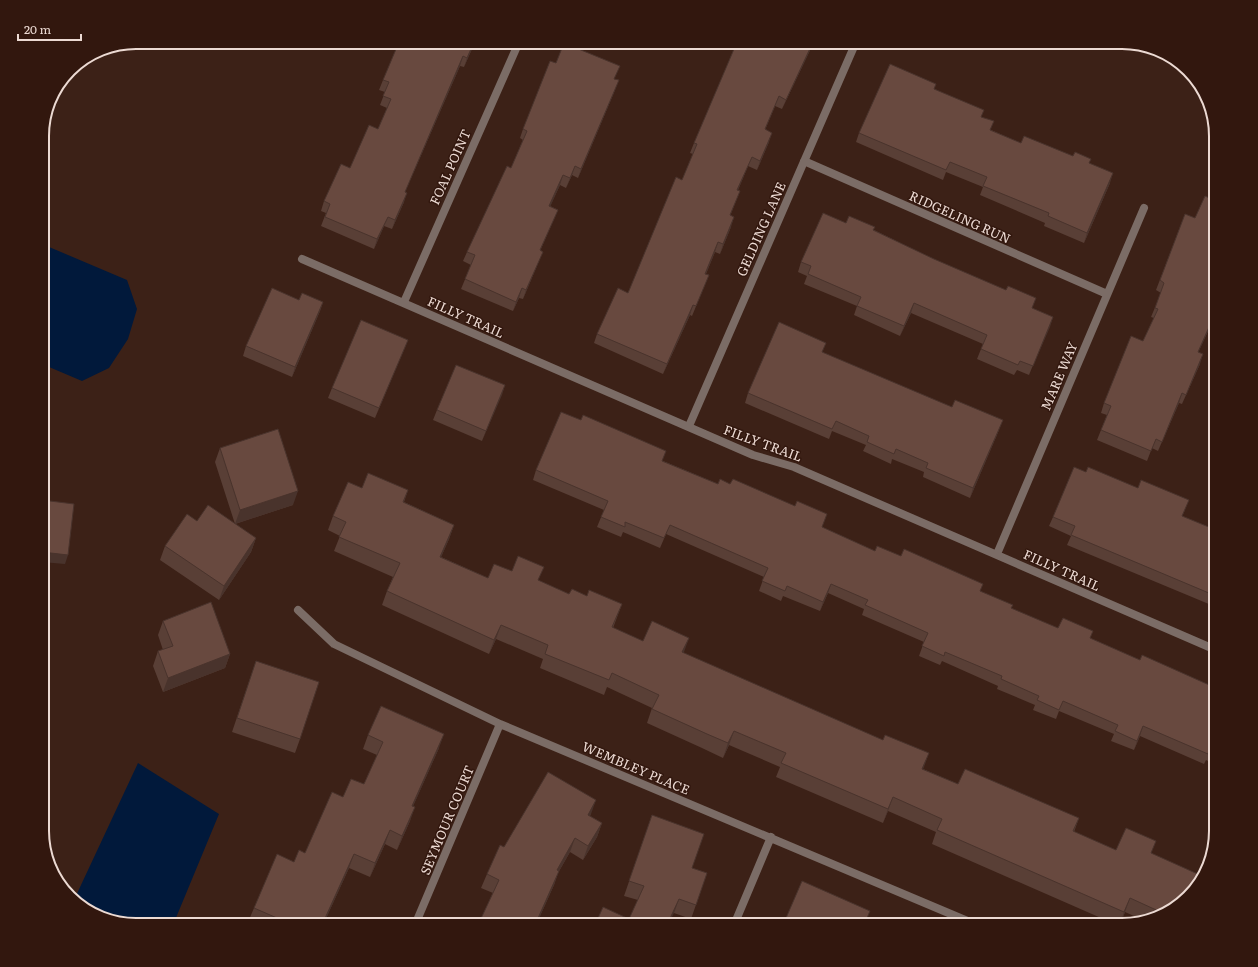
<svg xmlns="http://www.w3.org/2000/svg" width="1258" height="967" viewBox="0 0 1258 967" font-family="Literata,serif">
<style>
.water{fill:#01193b}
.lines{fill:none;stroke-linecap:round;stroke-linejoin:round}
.street{stroke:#7b6c66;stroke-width:8}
.wall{fill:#593f36}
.shaded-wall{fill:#49332c}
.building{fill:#68493f;stroke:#49332c}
.labels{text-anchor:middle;stroke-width:3;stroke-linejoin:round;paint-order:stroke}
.street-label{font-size:13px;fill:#ecdad3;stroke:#32170e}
.rim{fill:none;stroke:#ecdad3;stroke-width:2}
</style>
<rect width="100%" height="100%" fill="#3c2117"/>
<path class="water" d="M42 244 127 280 137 309 128 339 109 368 82 381 42 364Z
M138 763 219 814 173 925H136L79 905 74 900Z"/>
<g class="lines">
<path class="street" d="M804 161 1107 294
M302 259 753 455 794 467 1216 650
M404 302 519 42
M689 426 856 42
M997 554 1144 208
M298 610 334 644 500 724 977 925
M415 925 500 724
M734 925 771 837"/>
</g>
<path class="wall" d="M475 42 464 67 460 66 405 192 404 202 392 229 384 226 374 249 321 226 326 213 321 211 324 201 350 168 378 129 387 108 380 105 385 92 379 90 383 80Z
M735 42H814L782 109 775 106 765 130 769 142 757 170 748 166 738 190 740 191 730 216 731 227 720 254 715 252 706 274 709 275 692 316 690 315 663 374 594 343 597 334 628 293 682 180 693 154 690 153 694 143 737 43Z
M556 63 614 79 615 90 578 178 572 175 566 188 560 185 550 206 558 210 554 219 540 251 539 261 523 299 519 298 513 311 461 289 471 265 463 261 467 252 511 168 523 140 520 138 523 129Z
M935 89 982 117 991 130 1021 143 1073 156 1089 163 1110 183 1084 243 1044 226 1045 223 980 195 983 187 946 172 943 180 856 142 859 133Z
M1216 201V322L1213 329 1210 327 1198 352 1200 364 1182 404 1179 403 1158 451 1152 448 1147 461 1097 440 1107 415 1101 413 1104 403 1143 341 1154 318 1151 317 1161 293 1156 290 1185 214 1195 218Z
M874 230 1032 308 1053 317 1029 375 1017 370 1014 375 977 359 983 344 911 313 900 336 854 315 857 306 804 284 807 276 798 272 801 262Z
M299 300 323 302 320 311 292 377 243 356 246 346Z
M408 340 375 418 328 398 332 388Z
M826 343 822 352 999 430 970 498 923 477 924 472 892 459 891 464 863 451 866 445 832 431 829 439 745 403 748 393Z
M505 385 482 441 433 420 437 410Z
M581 420 663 461 822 527 875 551 981 592 1011 609 1058 628 1093 631 1090 638 1140 660 1216 688V765L1206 760 1204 764 1140 736 1134 750 1111 741 1114 734 1059 711 1056 719 1033 710 1035 705 997 689 998 686 942 661 940 665 919 656 924 642 862 615 864 609 828 593 820 611 783 596 781 601 759 591 764 577 666 534 660 548 623 532 621 537 597 527 604 510 533 480 536 470Z
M220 448 293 505 235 524 256 538 251 552 219 600 160 560 165 546 197 521 235 524 215 462Z
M1086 472 1185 510 1182 516 1216 530V607L1067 545 1071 536 1049 526 1053 517Z
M362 488 408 490 404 502 454 525 449 539 441 557 488 578 512 571 539 581 569 594 587 596 622 604 613 628 643 641 683 653 923 769 958 784 1079 818 1074 832 1116 850 1151 853 1196 888 1163 915 1143 920 1125 912 1120 925H1117L932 844 936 832 888 811 883 823 776 777 780 767 729 745 723 758 702 748 647 723 652 708 607 687 604 695 540 668 543 659 496 639 489 654 382 605 387 591 393 577 334 551 340 536 328 530 333 516Z
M163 621 230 654 225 668 163 692 153 666 158 651 163 650 158 635Z
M256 661 300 739 295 753 232 732Z
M368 735 439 748 413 806 410 821 397 850 385 844 370 877 349 868 323 925H256L248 922 254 908 294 862 305 853 343 797 364 784 377 755 363 749Z
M591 814 590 816 602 823 597 837 583 860 570 852 558 873 554 885 536 925H478L493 893 481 888 487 874 504 847Z
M652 815 692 868 707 873 691 919 674 913 629 919 638 900 624 896Z"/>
<path class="shaded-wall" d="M474 42H475L464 67 467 58Z
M813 42H814L782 109 786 100Z
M463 56 460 66 401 201 405 192Z
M619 80 615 90 578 178 581 169Z
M772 133 769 142 757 170 760 161Z
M752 157 748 166 734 200 737 190Z
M575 166 572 175 566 188 570 178Z
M1113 173 1110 183 1084 243 1087 233Z
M563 175 560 185 546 216 549 206Z
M407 193 404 202 392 229 395 220Z
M388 217 384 226 374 249 377 239Z
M734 217 731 227 720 254 723 244Z
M718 242 715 252 702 283 705 274Z
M543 252 539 261 523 299 526 290Z
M522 288 519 298 513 311 516 302Z
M323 302 320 311 292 377 295 367Z
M914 303 911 313 900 336 904 326Z
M693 305 690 315 663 374 667 364Z
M1053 317 1050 327 1029 375 1033 366Z
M1213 318 1210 327 1194 362 1198 352Z
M408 340 404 350 375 418 379 408Z
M1203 354 1200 364 1182 404 1186 395Z
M505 385 502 395 482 441 486 431Z
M1182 393 1179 403 1158 451 1162 442Z
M1003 420 999 430 970 498 973 488Z
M298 491 293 505 235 524 240 510Z
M454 525 449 539 435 571 440 557Z
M256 538 251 552 219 600 224 586Z
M42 552 68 555 65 564 42 562Z
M831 584 828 593 820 611 823 602Z
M501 625 496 639 489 654 494 640Z
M689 638 684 652 677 667 682 652Z
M230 654 225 668 163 692 168 678Z
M1143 726 1140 736 1134 750 1137 741Z
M734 731 729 745 723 758 728 743Z
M444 734 439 748 407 820 412 806Z
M929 753 924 767 917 783 922 769Z
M893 797 888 811 883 823 888 809Z
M596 800 591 814 583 829 588 815Z
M415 807 410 821 397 850 402 836Z
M602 823 597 837 583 860 588 846Z
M390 830 385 844 370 877 375 863Z
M575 838 570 852 558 873 554 885 536 925H535L557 870Z
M354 854 349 868 323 925H322Z
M1130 898 1125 912 1120 925 1124 912Z
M679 899 674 913 668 925H667Z"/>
<path class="building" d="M399 42H474L467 58 463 56 405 192 407 193 395 220 388 217 377 239 325 217 330 204 324 201 341 164 350 168 369 125 378 129 391 99 383 96 389 82 383 80Z
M737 42H813L786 100 779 96 765 129 772 133 760 161 752 157 737 190 740 191 730 215 734 217 723 244 718 242 705 274 709 275 696 306 693 305 667 364 597 334 618 288 628 293 676 177 682 180 697 144 694 143Z
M564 43 620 66 614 79 619 80 581 169 575 166 570 178 563 175 549 206 558 210 540 250 543 252 526 290 522 288 516 302 465 279 475 255 467 252 507 166 511 168 527 131 523 129 550 61 556 63Z
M890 64 936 84 934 89 984 110 981 117 994 121 990 130 1021 143 1024 136 1073 156 1075 152 1091 159 1089 163 1113 173 1087 233 1048 216 1049 213 983 186 987 177 950 162 946 170 859 133Z
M1205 196 1216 201V319L1213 318 1198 352 1203 354 1186 395 1182 393 1162 442 1156 439 1151 451 1101 430 1111 406 1104 403 1131 336 1143 341 1158 309 1155 308 1164 283 1160 280 1185 214 1195 218Z
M823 213 846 223 849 216 875 227 873 230 934 259 1006 290 1008 286 1036 298 1032 308 1053 317 1033 366 1020 361 1018 365 981 349 987 335 914 303 904 326 857 306 861 297 808 274 811 266 801 262Z
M272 288 299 300 302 293 323 302 295 367 246 346Z
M361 320 408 340 379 408 332 388Z
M779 322 826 343 822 352 952 407 955 400 1003 420 973 488 926 468 928 463 896 449 894 454 867 442 869 436 836 421 832 429 748 393Z
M456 365 505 385 486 431 437 410Z
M561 412 581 420 583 415 666 451 662 461 718 484 720 479 730 484 733 479 795 506 797 501 827 514 822 527 875 551 877 546 901 556 904 549 983 584 980 591 1013 605 1011 608 1058 628 1063 618 1093 631 1090 638 1140 660 1142 655 1216 688V753L1209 750 1208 754 1143 726 1137 741 1115 731 1118 725 1063 701 1059 710 1037 700 1039 696 1001 679 1002 676 945 652 944 656 922 646 928 633 865 605 868 600 831 584 823 602 787 586 785 591 762 581 768 568 670 525 664 538 625 522V527L601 517 608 501 536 470Z
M278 429 298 491 240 510 220 448Z
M1074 467 1086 472 1088 467 1138 488 1141 480 1189 500 1182 516 1216 530V596L1071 535 1075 526 1053 517Z
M368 473 408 490 403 502 454 525 440 557 488 578 494 564 512 571 518 556 544 567 538 580 569 594 572 589 587 596 589 590 622 604 612 627 643 641 652 621 689 638 682 652 883 740 885 735 929 753 922 769 958 784 965 769 1079 818 1073 831 1116 850 1126 828 1156 841 1151 853 1200 875 1202 871 1196 888 1165 914 1130 898 1124 912 937 830 942 819 893 797 888 809 781 763 786 753 734 731 728 743 707 734 652 709 659 695 612 673 609 680 545 654 548 645 501 625 494 640 387 591 400 563 339 537 346 522 333 516 348 482 362 488Z
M42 500 74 504 68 555 42 552Z
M208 505 256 538 224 586 165 546 187 514 197 521Z
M211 602 230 654 168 678 158 651 173 646 163 621Z
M256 661 319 682 300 739 237 718Z
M381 706 444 734 412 806 415 807 402 836 390 830 375 863 354 854 322 925H293L254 908 277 854 294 862 299 850 305 853 332 792 343 797 351 779 364 784 383 742 368 735Z
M548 772 596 800 588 815 602 823 588 846 575 838 557 870 559 871 535 925H478L499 880 487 874 500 845 504 847Z
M652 815 704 834 692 868 707 873 696 905 679 899 667 925H595L603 907 629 919 644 886 629 881Z
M802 881 870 911 864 925H783Z"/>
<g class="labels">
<g class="street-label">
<text transform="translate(450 167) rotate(-66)" y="5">FOAL POINT</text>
<text transform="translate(960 217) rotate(24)" y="5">RIDGELING RUN</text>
<text transform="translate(761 229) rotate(-66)" y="5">GELDING LANE</text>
<text transform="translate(466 317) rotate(24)" y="5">FILLY TRAIL</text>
<text transform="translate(1059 376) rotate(-67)" y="5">MARE WAY</text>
<text transform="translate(763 443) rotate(20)" y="5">FILLY TRAIL</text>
<text transform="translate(1062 570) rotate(24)" y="5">FILLY TRAIL</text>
<text transform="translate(636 768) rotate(23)" y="5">WEMBLEY PLACE</text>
<text transform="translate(447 820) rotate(-67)" y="5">SEYMOUR COURT</text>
</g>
</g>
<path d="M0 0H1258V967H0ZM136 49H1122A87 87 0 0 1 1209 136V831A87 87 0 0 1 1122 918H136A87 87 0 0 1 49 831V136A87 87 0 0 1 136 49Z" fill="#32170e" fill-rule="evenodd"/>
<path class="rim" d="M136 49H1122A87 87 0 0 1 1209 136V831A87 87 0 0 1 1122 918H136A87 87 0 0 1 49 831V136A87 87 0 0 1 136 49Z"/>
<path d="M18 34v6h63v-6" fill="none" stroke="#ecdad3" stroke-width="2"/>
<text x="24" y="34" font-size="12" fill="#ecdad3" stroke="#32170e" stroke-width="3" paint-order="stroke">20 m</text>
</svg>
